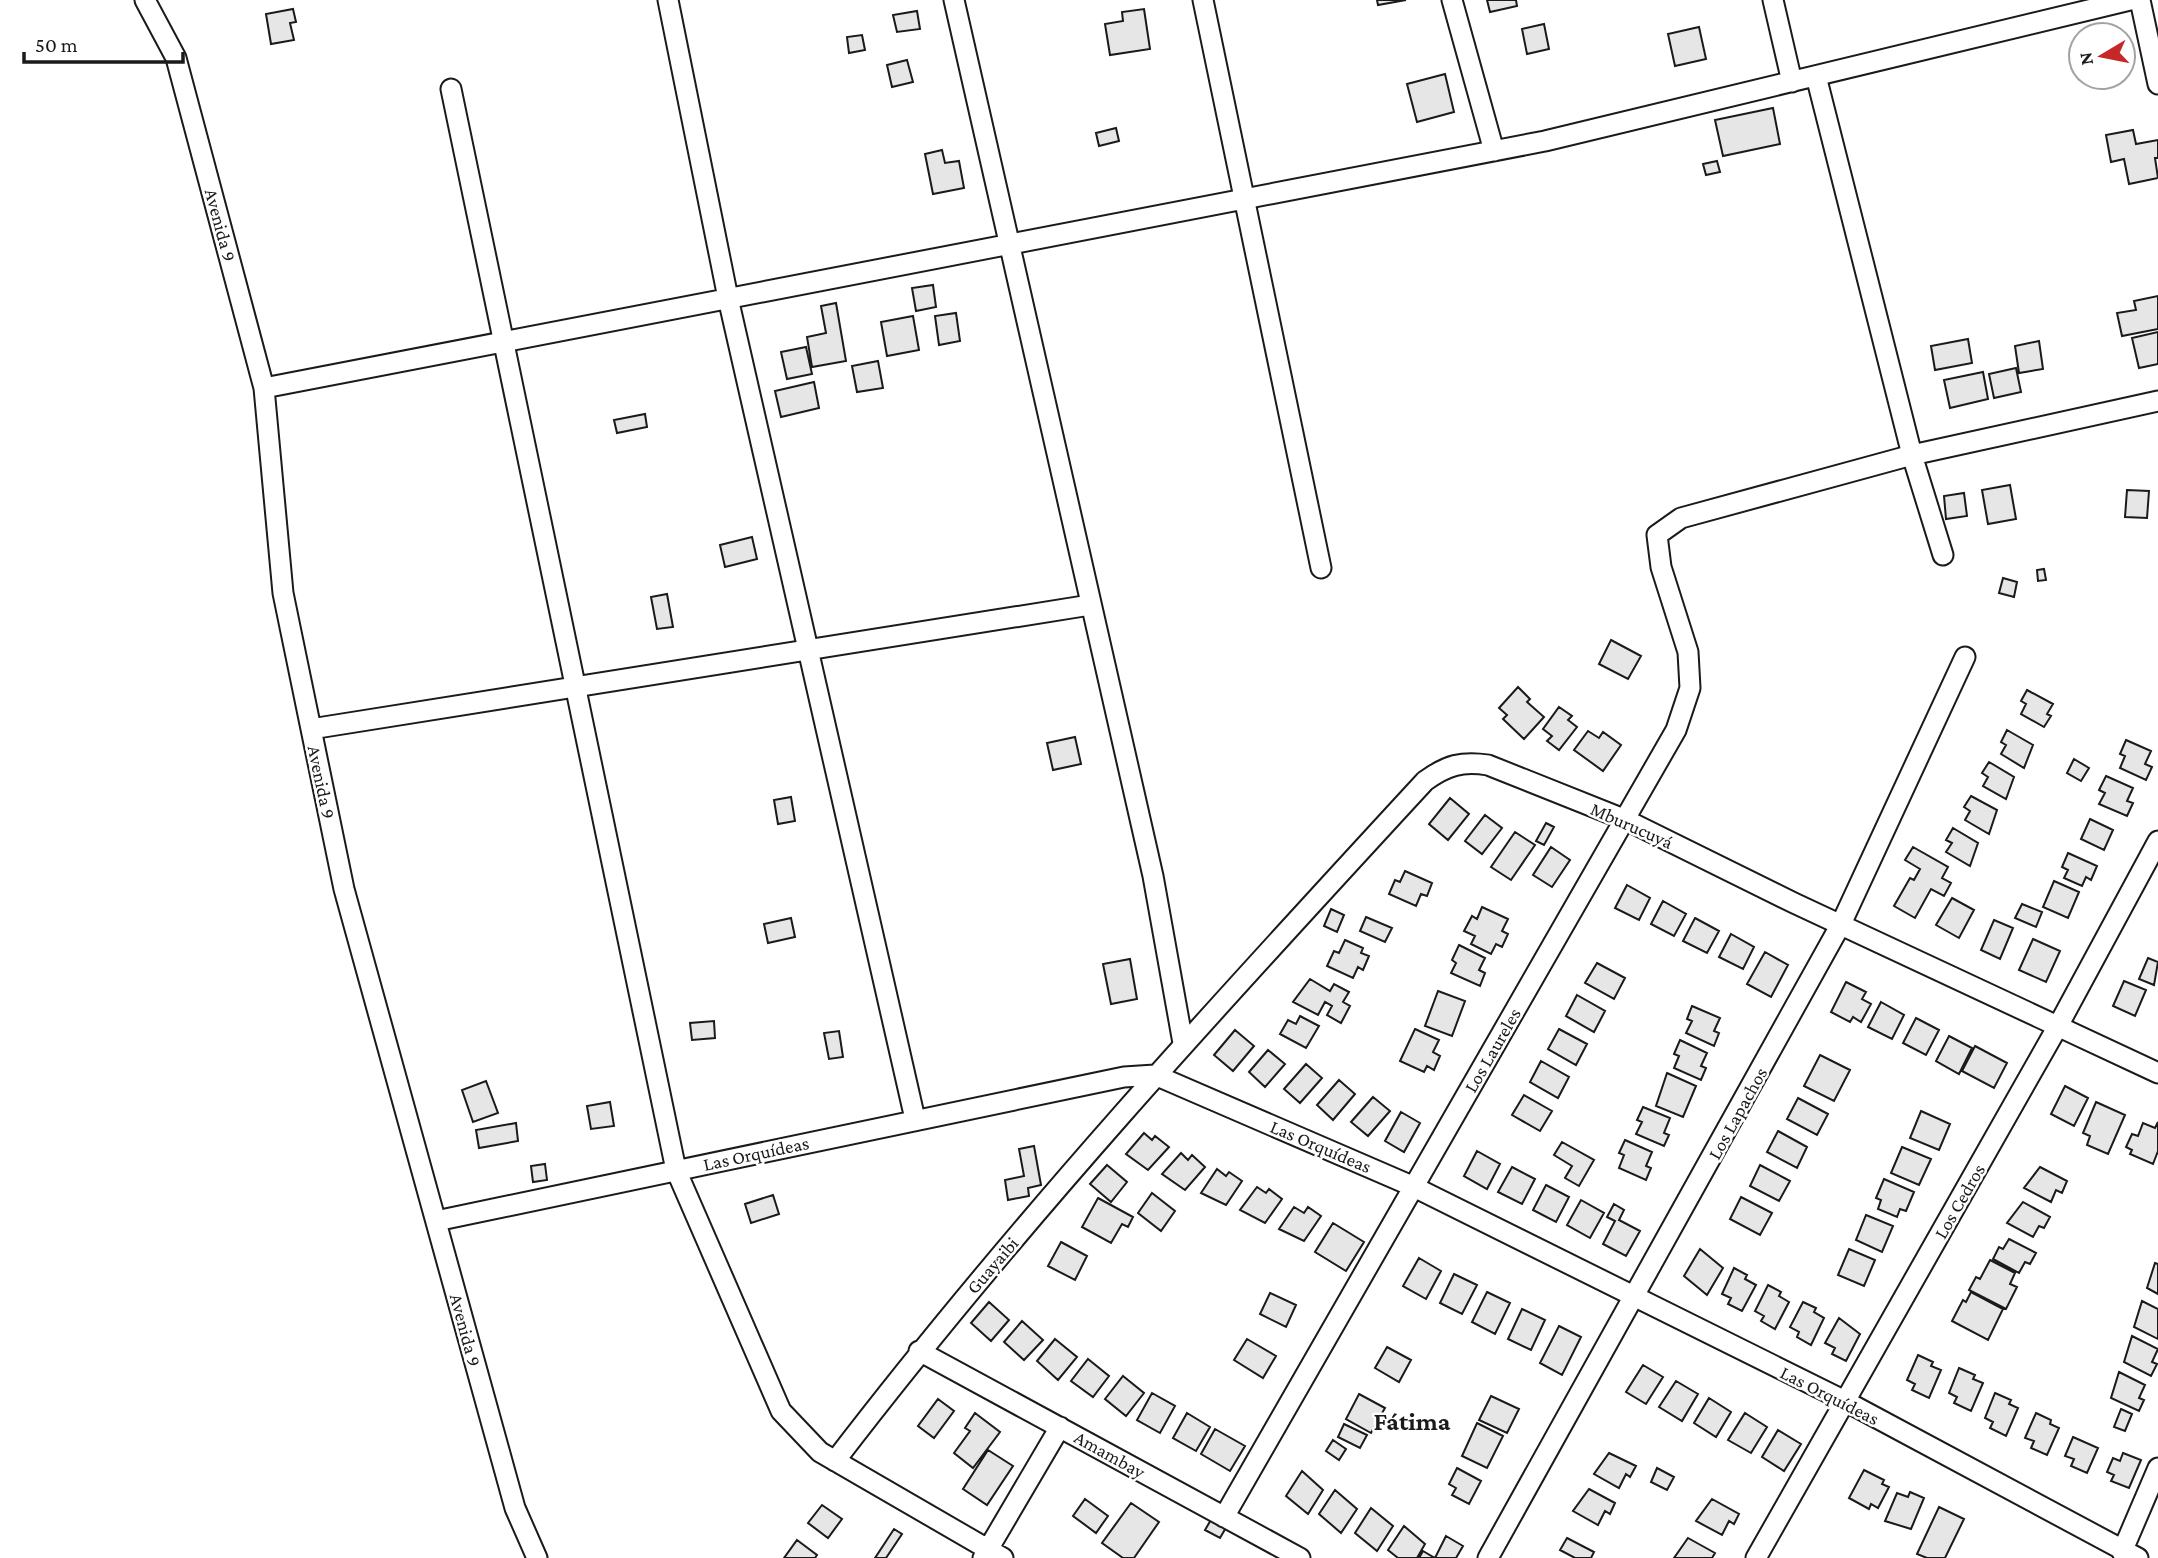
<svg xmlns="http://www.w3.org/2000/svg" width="2158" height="1558" viewBox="0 0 2158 1558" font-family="'Crimson Pro',serif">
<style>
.building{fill:#e6e6e6;stroke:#1a1a1a;stroke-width:2}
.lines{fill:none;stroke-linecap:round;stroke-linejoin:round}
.minor-casing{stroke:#1a1a1a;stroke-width:23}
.minor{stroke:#fff;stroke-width:19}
.labels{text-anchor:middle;stroke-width:5;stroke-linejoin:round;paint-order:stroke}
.street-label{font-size:19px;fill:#1a1a1a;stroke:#fff}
.district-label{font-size:26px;font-weight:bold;fill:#1a1a1a;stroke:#fff}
</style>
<rect width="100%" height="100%" fill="#fff"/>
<path class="building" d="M1377 0H1406L1378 5Z
M1487 0H1516L1517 6 1490 12Z
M293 9 296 22 290 23 294 40 271 44 266 14Z
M1144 9 1150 49 1110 55 1105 24 1123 21 1122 12Z
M917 11 920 29 897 32 893 15Z
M1544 24 1549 49 1527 54 1522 29Z
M1699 27 1706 59 1675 66 1668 34Z
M862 35 865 50 849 53 847 37Z
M907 60 913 82 892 87 887 65Z
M1445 74 1454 112 1417 122 1407 84Z
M1773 108 1780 144 1723 156 1715 120Z
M1116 128 1119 141 1099 146 1096 133Z
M2133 130 2136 144 2158 140V158H2155L2158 178 2129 184 2124 159 2111 162 2106 135Z
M942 150 945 163 959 161 964 188 933 194 925 154Z
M1717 161 1720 172 1706 175 1703 164Z
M933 285 936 307 916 311 912 288Z
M2158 296V329L2122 336 2117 313 2136 310 2134 301Z
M836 303 846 361 812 367 807 337 826 333 821 306Z
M956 313 960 341 939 345 935 316Z
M913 316 919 350 887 356 881 322Z
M2158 332V364L2139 368 2132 338Z
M1968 339 1972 363 1935 370 1931 346Z
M2039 341 2043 369 2019 373 2015 346Z
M806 347 812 374 787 379 781 352Z
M878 361 883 388 857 392 852 366Z
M2016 368 2021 392 1994 398 1989 374Z
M1983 372 1988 399 1950 408 1944 380Z
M814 382 819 408 781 417 775 391Z
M645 414 647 427 617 433 614 420Z
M2010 485 2016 519 1988 524 1982 490Z
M2127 490 2149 491 2147 518 2125 517Z
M1964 493 1967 516 1946 519 1944 496Z
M752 537 757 559 725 567 720 545Z
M2044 569 2046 580 2038 581 2037 570Z
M2003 578 2017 582 2014 597 1999 593Z
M667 594 673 627 657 629 651 597Z
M1611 640 1641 656 1628 679 1599 664Z
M1518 687 1530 699 1527 702 1544 717 1524 739 1503 719 1507 715 1499 708Z
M2027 690 2053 704 2047 714 2051 716 2044 727 2021 714 2026 704 2021 701Z
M1559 707 1572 716 1568 720 1577 727 1559 750 1547 741 1552 736 1543 729Z
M2007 730 2033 745 2024 768 2001 754 2006 745 2001 742Z
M1588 731 1599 738 1603 732 1621 745 1603 771 1574 750Z
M1075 737 1081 764 1053 770 1047 743Z
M2126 740 2151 751 2145 764 2152 767 2146 780 2120 768 2125 756 2120 754Z
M2074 759 2089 768 2081 781 2067 773Z
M1989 762 2014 777 2006 799 1983 786 1988 777 1982 773Z
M2106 776 2133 788 2127 801 2133 803 2127 816 2099 804 2105 793 2099 790Z
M1971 796 1997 810 1989 834 1965 820 1970 811 1964 807Z
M791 797 795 821 778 824 774 800Z
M1450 798 1469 814 1448 840 1429 824Z
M1485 815 1502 828 1482 854 1465 841Z
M2090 819 2113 830 2104 850 2081 839Z
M1546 823 1554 827 1544 845 1536 841Z
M1953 828 1978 843 1970 866 1946 852 1952 843 1946 840Z
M1515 832 1535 845 1511 880 1491 867Z
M1551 847 1570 860 1552 887 1533 875Z
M1913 847 1948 867 1942 878 1951 883 1944 896 1931 889 1915 918 1894 906 1910 878 1914 880 1920 869 1905 860Z
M2068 853 2097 866 2091 880 2086 877 2082 886 2064 878 2068 870 2062 867Z
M1405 871 1432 883 1427 896 1421 894 1416 906 1389 894 1395 880 1400 882Z
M2054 881 2079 892 2068 918 2043 907Z
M1627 885 1650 898 1639 920 1615 908Z
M1952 898 1974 910 1959 938 1936 925Z
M1663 901 1686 914 1674 936 1651 924Z
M2022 904 2042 912 2036 927 2015 918Z
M1482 907 1508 919 1502 931 1508 934 1502 947 1496 944 1491 954 1471 944 1475 936 1464 931 1472 916 1477 919Z
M1331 909 1344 915 1337 932 1324 926Z
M1366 917 1392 928 1385 942 1360 931Z
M791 918 795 937 768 943 764 924Z
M1695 918 1719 931 1707 953 1683 941Z
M1994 920 2013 928 2000 959 1981 950Z
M1731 934 1754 947 1743 969 1719 957Z
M2033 939 2060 951 2046 982 2019 970Z
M1345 940 1363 948 1361 953 1369 956 1363 970 1358 967 1353 978 1327 966 1334 951 1339 953Z
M1459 945 1485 958 1479 970 1485 973 1480 986 1451 973 1456 963 1452 960Z
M1765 952 1788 965 1771 997 1747 984Z
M2148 958 2158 962 2154 985 2139 979Z
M1130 959 1137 999 1111 1004 1103 964Z
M1597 963 1625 978 1614 999 1585 983Z
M1310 979 1330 991 1334 984 1349 992 1343 1002 1350 1006 1341 1023 1327 1015 1332 1006 1325 1002 1318 1015 1293 1002Z
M2124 981 2146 990 2135 1016 2113 1006Z
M1846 982 1866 992 1862 999 1871 1004 1861 1022 1853 1017 1850 1022 1831 1012Z
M1438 991 1465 1001 1452 1036 1425 1026Z
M1577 995 1605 1011 1594 1032 1566 1016Z
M1881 1002 1904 1015 1892 1039 1868 1027Z
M1692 1006 1720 1018 1714 1031 1719 1033 1714 1046 1686 1033 1692 1021 1687 1019Z
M1300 1016 1319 1026 1306 1048 1280 1034 1288 1020 1296 1024Z
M1916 1018 1939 1030 1926 1055 1903 1043Z
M714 1021 715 1038 692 1040 690 1023Z
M1415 1029 1439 1040 1433 1052 1440 1056 1434 1070 1427 1066 1424 1072 1400 1061Z
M1559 1029 1587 1044 1576 1065 1548 1049Z
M1235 1030 1254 1046 1233 1071 1214 1055Z
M839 1031 843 1057 829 1059 824 1033Z
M1949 1036 1972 1048 1959 1074 1936 1061Z
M1680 1040 1707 1053 1701 1066 1706 1068 1701 1080 1674 1068 1679 1056 1674 1054Z
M1975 1046 2007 1063 1994 1088 1962 1071Z
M1268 1050 1285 1064 1265 1087 1249 1072Z
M1820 1055 1850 1070 1834 1101 1804 1086Z
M1541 1061 1569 1077 1558 1098 1530 1082Z
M1306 1064 1322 1078 1300 1103 1284 1089Z
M1667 1073 1696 1086 1683 1117 1656 1106Z
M1339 1080 1355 1094 1333 1120 1317 1105Z
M486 1081 498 1113 473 1122 462 1090Z
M2065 1086 2088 1098 2074 1126 2051 1114Z
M1524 1095 1552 1111 1540 1131 1512 1115Z
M1373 1097 1390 1111 1368 1136 1351 1122Z
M1798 1098 1828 1114 1817 1135 1787 1119Z
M610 1102 614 1126 591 1129 587 1106Z
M2096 1102 2125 1115 2108 1154 2087 1145 2090 1136 2083 1133Z
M1643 1107 1670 1118 1664 1133 1669 1135 1664 1146 1636 1134 1642 1122 1637 1120Z
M1921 1111 1950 1124 1939 1150 1910 1138Z
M1401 1112 1420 1123 1404 1152 1385 1141Z
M2158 1122V1151L2153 1164 2130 1154 2132 1150 2126 1147 2132 1134 2138 1136 2143 1123 2155 1128Z
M516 1123 518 1141 479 1148 476 1130Z
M1778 1131 1807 1147 1797 1168 1767 1152Z
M1144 1133 1152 1140 1155 1136 1169 1147 1148 1170 1126 1154Z
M1625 1140 1652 1152 1646 1166 1651 1168 1646 1180 1619 1168 1624 1155 1619 1153Z
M1562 1142 1594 1160 1579 1186 1565 1178 1572 1166 1554 1155Z
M1034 1146 1041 1185 1028 1188 1029 1196 1008 1200 1005 1180 1024 1176 1019 1149Z
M1902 1147 1931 1159 1919 1185 1891 1173Z
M1477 1151 1500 1164 1487 1189 1464 1176Z
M1181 1153 1188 1160 1192 1155 1205 1167 1185 1190 1162 1174Z
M545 1164 547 1180 533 1182 531 1166Z
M1107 1165 1127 1182 1111 1202 1090 1184Z
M1760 1165 1790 1181 1779 1201 1750 1186Z
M1512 1167 1535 1179 1522 1204 1498 1192Z
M2040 1167 2067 1181 2062 1193 2056 1190 2051 1202 2024 1188Z
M1217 1169 1226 1176 1229 1172 1242 1181 1226 1205 1201 1193Z
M1884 1179 1914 1192 1906 1211 1900 1209 1897 1217 1878 1209 1881 1200 1876 1198Z
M1546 1185 1569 1197 1556 1222 1533 1210Z
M1257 1187 1266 1193 1269 1189 1282 1199 1265 1223 1240 1210Z
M1152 1193 1175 1211 1161 1231 1138 1213Z
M773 1195 779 1214 751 1223 745 1204Z
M1741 1197 1772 1213 1760 1235 1730 1219Z
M1098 1198 1133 1217 1128 1227 1122 1224 1111 1243 1082 1227Z
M1581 1200 1604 1213 1590 1238 1567 1225Z
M2023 1202 2050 1217 2044 1228 2039 1226 2033 1237 2007 1223Z
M1614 1204 1624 1210 1619 1220 1640 1231 1626 1256 1603 1244 1615 1221 1607 1217Z
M1294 1207 1304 1213 1308 1207 1321 1216 1304 1241 1279 1229Z
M1866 1215 1893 1226 1882 1252 1856 1240Z
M1333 1223 1364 1242 1346 1271 1315 1252Z
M2009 1239 2036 1253 2030 1264 2025 1262 2019 1273 1993 1259 1999 1247 2003 1249Z
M1061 1242 1087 1256 1075 1280 1048 1266Z
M1700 1249 1723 1268 1707 1295 1684 1276Z
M1849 1249 1875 1260 1864 1286 1838 1275Z
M1419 1258 1441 1271 1426 1299 1403 1286Z
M1990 1260 2015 1273 2010 1284 2017 1287 2006 1309 1969 1290 1976 1277 1980 1279Z
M2155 1263 2158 1264V1294L2147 1288Z
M1734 1268 1747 1275 1745 1279 1756 1285 1742 1311 1728 1304 1731 1298 1722 1294Z
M1454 1274 1477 1285 1462 1314 1440 1303Z
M1768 1285 1781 1292 1779 1296 1789 1302 1775 1329 1761 1321 1764 1316 1755 1311Z
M1487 1292 1510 1303 1495 1334 1472 1322Z
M1971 1292 2003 1309 1988 1340 1952 1321 1963 1300 1966 1302Z
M1270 1293 1296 1305 1286 1327 1260 1314Z
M2142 1301 2158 1309V1339L2134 1327Z
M989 1302 1009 1320 991 1341 971 1323Z
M1803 1302 1816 1308 1814 1312 1824 1318 1811 1345 1797 1337 1799 1332 1790 1327Z
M1522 1309 1545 1320 1531 1350 1508 1339Z
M1839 1318 1860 1334 1846 1361 1832 1354 1835 1348 1825 1343Z
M1022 1321 1043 1340 1024 1360 1004 1342Z
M1559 1326 1581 1337 1562 1375 1540 1363Z
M2132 1336 2158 1349 2152 1362 2157 1364 2151 1376 2124 1362Z
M1055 1339 1077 1357 1058 1380 1037 1361Z
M1247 1339 1276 1356 1263 1378 1234 1360Z
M1387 1347 1411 1360 1399 1382 1375 1368Z
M1918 1355 1933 1362 1931 1366 1941 1370 1929 1398 1912 1390 1915 1384 1907 1380Z
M1088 1359 1109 1376 1093 1397 1071 1381Z
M1643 1365 1663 1377 1646 1404 1626 1392Z
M1959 1368 1975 1375 1973 1379 1983 1383 1971 1411 1954 1403 1957 1397 1949 1393Z
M2119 1372 2145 1385 2139 1398 2144 1400 2139 1411 2111 1398Z
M1123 1376 1144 1393 1126 1416 1105 1399Z
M1676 1381 1698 1394 1682 1421 1659 1407Z
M1152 1393 1175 1406 1160 1433 1137 1420Z
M1995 1393 2011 1400 2009 1404 2018 1408 2006 1436 1990 1428 1993 1422 1985 1418Z
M1359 1394 1385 1408 1371 1433 1346 1419Z
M1491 1396 1519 1409 1507 1433 1479 1420Z
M1709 1398 1731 1412 1716 1437 1694 1423Z
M938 1399 954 1411 934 1438 918 1426Z
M2121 1409 2132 1414 2125 1431 2114 1427Z
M975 1413 1000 1432 973 1468 954 1453 970 1431 965 1428Z
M1187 1413 1210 1427 1196 1451 1173 1438Z
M1745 1413 1767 1427 1751 1453 1728 1440Z
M2036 1413 2051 1420 2050 1424 2059 1428 2047 1455 2031 1448 2034 1441 2025 1438Z
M1477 1423 1503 1436 1487 1468 1462 1456Z
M1344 1424 1367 1435 1360 1448 1338 1437Z
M1215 1429 1245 1446 1230 1471 1201 1454Z
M1778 1430 1801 1444 1784 1471 1762 1457Z
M2073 1437 2098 1448 2087 1473 2071 1466 2074 1459 2065 1456Z
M1333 1440 1346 1449 1339 1460 1326 1451Z
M988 1450 1013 1466 987 1505 963 1489Z
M1609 1453 1636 1466 1630 1477 1626 1474 1619 1488 1594 1474Z
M2123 1453 2141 1460 2129 1488 2111 1481 2114 1475 2107 1472 2113 1458 2120 1461Z
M1457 1468 1481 1481 1469 1504 1452 1495 1456 1488 1449 1484Z
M1657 1468 1674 1477 1667 1490 1651 1482Z
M1864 1470 1884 1480 1882 1484 1889 1487 1878 1508 1871 1504 1869 1509 1849 1498Z
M1302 1471 1323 1490 1308 1514 1286 1496Z
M1589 1489 1615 1503 1610 1514 1605 1511 1598 1525 1573 1511Z
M1335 1490 1357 1509 1341 1533 1319 1514Z
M1910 1492 1924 1498 1911 1529 1885 1521 1897 1493 1908 1497Z
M1085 1499 1108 1516 1096 1533 1073 1516Z
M1712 1499 1739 1514 1734 1524 1729 1521 1722 1535 1696 1521Z
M1131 1503 1159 1522 1134 1558H1123L1102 1543Z
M822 1505 842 1519 828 1538 808 1523Z
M1939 1507 1964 1519 1945 1558H1927L1917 1554Z
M1371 1508 1393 1526 1377 1551 1355 1533Z
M1212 1518 1227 1526 1220 1538 1205 1530Z
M1404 1526 1425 1544 1417 1558H1398L1388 1550Z
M894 1529 902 1534 886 1558H875Z
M1446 1536 1463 1546 1456 1558H1419L1423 1551 1435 1558Z
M1567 1538 1594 1552 1591 1558H1575L1560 1550Z
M1688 1538 1715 1553 1712 1558H1674Z
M797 1540 817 1555 815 1558H784Z"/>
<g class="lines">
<defs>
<path id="minor" d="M145 0 176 58 264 388 283 593 344 889 515 1508 537 1558
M668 0 728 298 915 1119
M954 0 1153 876 1183 1043
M1203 0 1321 568
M1452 0 1494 151
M1773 0 1792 82
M2140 0 2158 84
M1816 76 1912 455 1943 555
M451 89 676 1170 781 1411 820 1452 1003 1558
M264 388 1545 141 2130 0
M311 729 1090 605
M436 1221 1124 1077 1155 1075 1412 1186 1845 1401 2138 1558
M919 1351 1300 1558
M835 1461C1018 1222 1222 1001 1425 781 1447 765 1462 761 1488 765L1626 820 1794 903 2158 1073
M1224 1517 1676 730 1690 688 1688 652 1661 567 1657 535 1681 518 1912 455 2158 401
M2122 1552 2158 1468
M983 1558 1060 1427
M1488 1558 1841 924 1965 657
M1756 1558 2058 1026 2158 841"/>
</defs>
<use href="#minor" class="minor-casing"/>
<use href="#minor" class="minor"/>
</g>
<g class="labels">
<g class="street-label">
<text transform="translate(221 225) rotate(75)" y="7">Avenida 9</text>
<text transform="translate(322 782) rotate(78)" y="7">Avenida 9</text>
<text transform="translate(1632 825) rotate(24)" y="7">Mburucuyá</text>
<text transform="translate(1492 1050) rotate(-60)" y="7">Los Laureles</text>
<text transform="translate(1737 1113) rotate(-61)" y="7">Los Lapachos</text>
<text transform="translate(1321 1146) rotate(23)" y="7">Las Orquídeas</text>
<text transform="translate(756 1153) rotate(-12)" y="7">Las Orquídeas</text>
<text transform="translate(1959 1201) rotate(-60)" y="7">Los Cedros</text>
<text transform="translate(992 1265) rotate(-49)" y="7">Guayaibi</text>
<text transform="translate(466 1330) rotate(75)" y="7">Avenida 9</text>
<text transform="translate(1830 1395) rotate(27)" y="7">Las Orquídeas</text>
<text transform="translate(1110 1454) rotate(29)" y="7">Amambay</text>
</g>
<g class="district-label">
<text x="1412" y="1430">Fátima</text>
</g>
</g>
<g transform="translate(2102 56) rotate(260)"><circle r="33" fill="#ffffff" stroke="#a3a3a3" stroke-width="2"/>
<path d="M0-5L12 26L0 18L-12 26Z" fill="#c62828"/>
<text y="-10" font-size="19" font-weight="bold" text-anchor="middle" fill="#1a1a1a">N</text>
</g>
<path d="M24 52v10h159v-10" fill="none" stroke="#1a1a1a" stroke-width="3.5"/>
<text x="35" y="52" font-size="21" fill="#1a1a1a" stroke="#ffffff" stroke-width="5" paint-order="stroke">50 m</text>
</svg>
